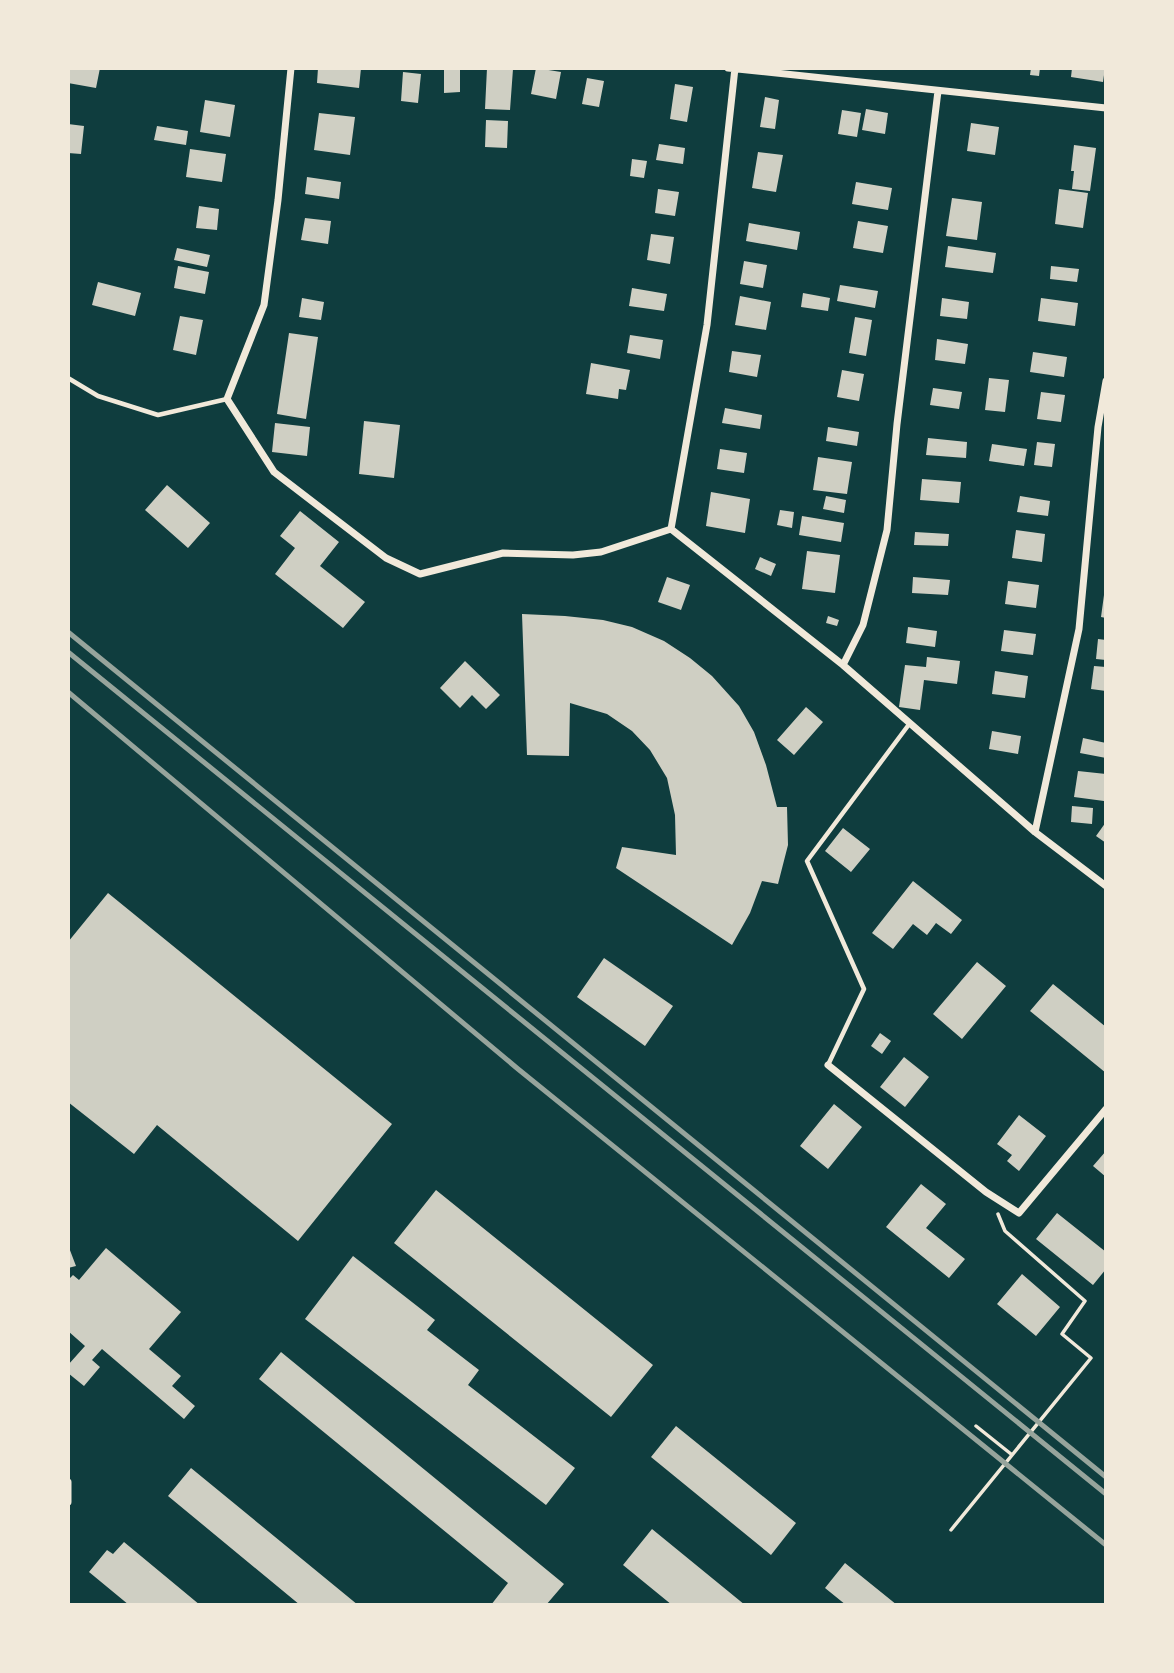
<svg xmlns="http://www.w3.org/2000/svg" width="1174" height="1673" viewBox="0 0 1174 1673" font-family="Roboto,sans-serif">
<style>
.building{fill:#cfcfc3}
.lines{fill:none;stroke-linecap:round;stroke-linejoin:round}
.path{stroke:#f1e9da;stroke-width:3.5}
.service{stroke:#f1e9da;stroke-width:4.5}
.minor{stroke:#f1e9da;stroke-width:7}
.rail{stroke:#97a49c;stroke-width:5}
</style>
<rect width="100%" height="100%" fill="#0f3d3e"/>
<path class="building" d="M68 68H100L96 88 68 83Z
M318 68H361L359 88 317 83Z
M444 68H460V92L444 93Z
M487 68 513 69 510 110 485 109Z
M536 68 561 72 556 99 531 94Z
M1031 68H1040L1039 76 1030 75Z
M1072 68H1105L1103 82 1071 77Z
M403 72 421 74 418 103 401 101Z
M587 78 604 81 599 107 582 104Z
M675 84 693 87 687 122 670 119Z
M765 97 779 100 775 129 760 127Z
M205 100 235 105 230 137 200 132Z
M866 109 888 113 885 134 862 130Z
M842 110 861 113 857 137 838 134Z
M319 113 355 117 350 155 314 150Z
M486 120 508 121 507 148 485 147Z
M971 123 999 127 995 155 967 151Z
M68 124 84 126 81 154 68 153Z
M157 126 188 131 186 145 154 140Z
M659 144 685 148 683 164 656 160Z
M1074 145 1096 148 1090 191 1072 189 1074 171H1071Z
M190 149 226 154 222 182 186 177Z
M758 152 783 155 776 192 752 188Z
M632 159 647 161 644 178 630 176Z
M307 177 341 182 339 199 305 194Z
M856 182 892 188 888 210 852 204Z
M658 189 679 192 675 216 655 213Z
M1059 189 1088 193 1083 228 1055 224Z
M952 198 982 202 977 240 946 236Z
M199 206 219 209 217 230 196 228Z
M305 218 331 221 328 244 301 240Z
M858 221 888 226 883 253 853 248Z
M749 223 800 232 797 250 746 241Z
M651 234 674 237 670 264 647 260Z
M948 246 996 253 993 273 945 267Z
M177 248 210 255 207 267 174 260Z
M744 261 767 265 763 288 740 284Z
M178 266 209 272 205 294 174 288Z
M1051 266 1079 269 1077 282 1050 279Z
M98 282 141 293 135 316 92 305Z
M840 285 878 291 875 308 837 301Z
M632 288 667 294 664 311 629 306Z
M803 293 830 298 828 311 801 307Z
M740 296 771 302 766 330 735 325Z
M302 298 324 302 321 320 299 317Z
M942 298 969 302 967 319 940 316Z
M1041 298 1078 303 1075 326 1038 321Z
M180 316 203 320 196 355 173 350Z
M855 317 872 320 866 356 849 353Z
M289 333 318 337 306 419 277 414Z
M630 335 663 340 660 359 627 353Z
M937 339 968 344 965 364 935 360Z
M732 351 761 355 757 377 729 372Z
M1033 352 1067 357 1064 377 1030 372Z
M591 363 630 370 626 390 619 389 618 399 586 394Z
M842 370 864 374 859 401 837 397Z
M989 378 1009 380 1005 412 985 410Z
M933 388 962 392 959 409 930 405Z
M1041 392 1065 395 1061 422 1037 419Z
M725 408 762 415 760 429 722 423Z
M364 421 400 425 394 478 359 474Z
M275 423 310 427 307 456 272 452Z
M828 427 859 432 857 446 826 441Z
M928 438 967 442 966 458 926 455Z
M1037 442 1055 444 1052 467 1034 465Z
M992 444 1027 449 1024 466 989 461Z
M720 449 747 453 744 473 717 469Z
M818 457 852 462 847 494 813 490Z
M922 479 961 482 959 503 920 500Z
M167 485 210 523 188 548 145 510Z
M711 492 750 499 745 533 706 526Z
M826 496 846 500 844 513 823 509Z
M1020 496 1050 501 1048 516 1017 512Z
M780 510 794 512 792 528 777 525Z
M300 511 339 542 320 566 365 602 343 628 275 574 295 548 280 536Z
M802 516 844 523 841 542 799 535Z
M1016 530 1045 534 1042 562 1012 558Z
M915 532 949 534 948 546 914 545Z
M807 551 840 555 835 593 802 589Z
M760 557 776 564 771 576 755 569Z
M667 577 690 585 681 610 658 602Z
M913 577 950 580 948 595 912 593Z
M1008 581 1039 585 1036 608 1005 604Z
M1104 595H1106V618L1101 617Z
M522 614 565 616 603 620 632 627 664 641 690 658 712 676 739 706 754 732 766 765 777 807H787L788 845 778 884 762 881 750 913 732 945 616 868 622 847 676 855 675 815 667 778 650 750 632 731 607 714 570 703 569 756 527 755Z
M828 616 839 620 837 626 826 623Z
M908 627 937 631 935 647 906 643Z
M1004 630 1036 634 1033 655 1001 651Z
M1098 639 1106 640V660L1096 659Z
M927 657 960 661 957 684 924 680 920 710 899 707 905 665 926 667Z
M465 661 500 695 486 709 472 695 460 708 440 688Z
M1094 666 1106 667V691L1091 689Z
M995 671 1028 676 1025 698 992 694Z
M806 707 823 722 794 755 777 740Z
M992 731 1021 736 1018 754 989 749Z
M1083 738 1106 743V758L1080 753Z
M1078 771 1106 774 1104 801 1074 797Z
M1072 806 1093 808 1092 824 1071 822Z
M1106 822V843L1096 836Z
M843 828 870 849 851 872 825 851Z
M913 881 962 920 951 934 936 923 927 935 913 924 893 949 872 933Z
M108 893 392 1124 298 1241 157 1125 134 1154 68 1102V942Z
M604 958 673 1006 645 1046 577 997Z
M977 962 1006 986 962 1039 933 1014Z
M1053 984 1106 1027V1073L1030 1011Z
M880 1033 891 1041 882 1054 871 1046Z
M904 1057 929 1077 905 1107 880 1087Z
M834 1104 862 1127 828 1169 800 1146Z
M1019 1115 1046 1136 1019 1171 1007 1161 1012 1155 997 1144Z
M1106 1151V1177L1093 1166Z
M921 1184 946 1204 926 1228 965 1259 949 1278 886 1227Z
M436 1190 653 1365 611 1417 394 1243Z
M1057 1213 1106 1252V1269L1093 1285 1036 1239Z
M68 1245 76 1266 68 1268Z
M106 1248 181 1312 149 1349 181 1376 172 1386 195 1406 184 1419 102 1349 92 1360 100 1367 84 1386 68 1373V1365L85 1346 68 1331V1280L73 1275 79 1280Z
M353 1256 435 1320 427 1330 479 1370 468 1385 575 1468 546 1505 305 1319Z
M1022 1274 1060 1307 1036 1336 997 1304Z
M281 1352 564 1584 546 1605H491L508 1583 259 1379Z
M676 1426 796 1523 771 1555 651 1457Z
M191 1468 358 1605H300L168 1496Z
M652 1529 745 1605H672L623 1565Z
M124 1542 200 1605H129L89 1572 107 1550 113 1554Z
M845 1563 897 1605H846L825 1588Z"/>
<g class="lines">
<path class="path" d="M976 1426 1011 1454
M951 1530 1091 1358 1062 1334 1085 1301 1005 1231 998 1214"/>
<path class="service" d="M68 378 98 396 158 415 227 399
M828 1065 864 989 807 861 910 723"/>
<path class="minor" d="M291 68 278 200 264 305 227 399 274 472 386 558 420 574 503 553 573 555 601 552 671 529 843 665 1035 832 1106 886
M728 68 1106 108
M671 529 707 325 735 68
M843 665 863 625 887 530 897 424 938 91
M1035 832 1079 629 1098 427 1106 381
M828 1065 986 1192 1019 1213 1106 1109
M68 1482V1502"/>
<path class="rail" d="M68 632 1106 1477
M68 652 1106 1494
M68 692 518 1069 1106 1545"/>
</g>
<rect width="1174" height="1673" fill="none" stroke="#f1e9da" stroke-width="140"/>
</svg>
